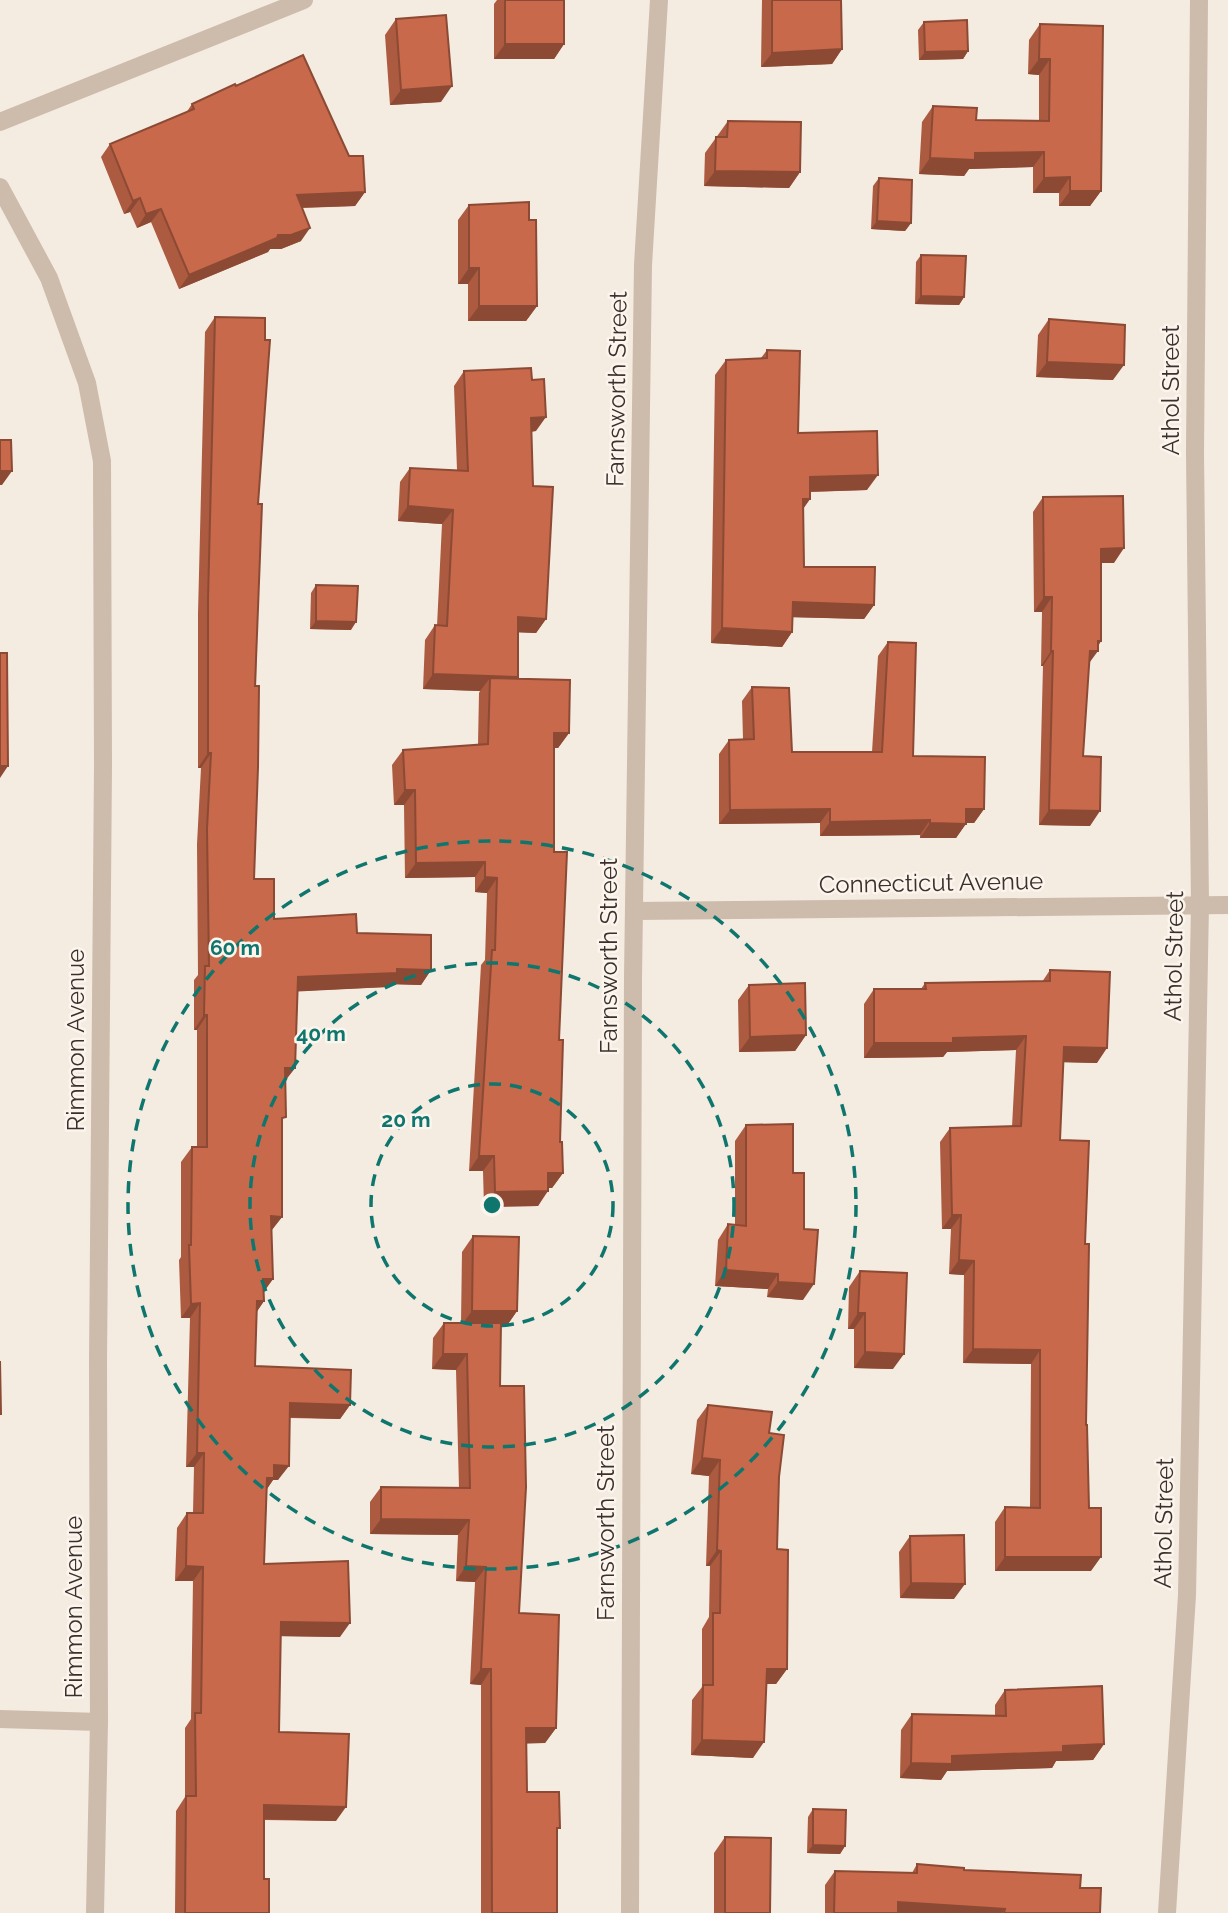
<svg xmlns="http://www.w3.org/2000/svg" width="1228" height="1913" viewBox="0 0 1228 1913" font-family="Raleway,sans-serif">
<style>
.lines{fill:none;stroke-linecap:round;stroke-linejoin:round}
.minor{stroke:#cdbbac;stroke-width:18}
.wall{fill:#ac5a40}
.shaded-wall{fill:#8c4a34}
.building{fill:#c8694b;stroke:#8c4a34;stroke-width:2}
.ring{fill:none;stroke:#0f766e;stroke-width:3.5;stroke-dasharray:12 9}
.labels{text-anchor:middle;stroke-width:5;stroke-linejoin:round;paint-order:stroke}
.street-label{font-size:24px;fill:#3b302b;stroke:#fbf5ee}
.centre{fill:#0f766e;stroke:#fbf5ee;stroke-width:3.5}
.ring-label{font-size:21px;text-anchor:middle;font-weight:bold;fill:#0f766e;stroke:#fbf5ee;stroke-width:5;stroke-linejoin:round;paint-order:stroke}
</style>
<rect width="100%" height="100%" fill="#f4ebe1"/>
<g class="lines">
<path class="minor" d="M0 122 304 0
M0 187 49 278 87 383 102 461 103 766 98 1363 99 1722 95 1913
M634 911 1228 905
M0 1719 99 1722
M630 1913 633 978 643 265 659 0
M1167 1913 1187 1595 1200 905 1195 453 1199 0"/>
</g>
<path class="wall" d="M497 0H564V44L554 59H494V4Z
M762 0H841L842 49 832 64 761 67Z
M396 19 441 102 390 105 385 35Z
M924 22 968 51 963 59 919 60 918 30Z
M1040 24 1101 191 1090 206H1059V193H1033V167L969 169 964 176 919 174 922 122 933 106 976 120 1039 121V75L1028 74 1029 40Z
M236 86 365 192 355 206 302 208 301 241 281 249H270L268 252 179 289 151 222 137 228 130 212 124 214 101 157 110 144 186 113 192 104Z
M728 121 800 172 789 188 704 186 705 153Z
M879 178 911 223 905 231 871 229 873 186Z
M469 205 537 306 526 321H468V284H458V220Z
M921 255 964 297 959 305 915 304 916 262Z
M215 317 258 504 254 879 274 919 357 933 431 970 421 985 389 984 387 987 298 991 295 1068 285 1081 282 1124V1217L271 1231 273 1279 263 1292 264 1301 257 1311 255 1366 350 1405 340 1419 290 1418 278 1480H273L267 1489 264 1564 340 1637 280 1636 279 1732 336 1821 264 1820V1879L269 1913H175L176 1811 185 1797V1728L191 1719 193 1581H175L177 1528 187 1513H193L194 1467H186L190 1318H181L179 1260 181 1257V1162L192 1147H197V1030H194V980L198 975 197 844 201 768H198V614L205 332Z
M1049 319 1113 380 1036 377 1038 335Z
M767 350 798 433 867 490 810 492V499L803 509 804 567 874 605 864 619 793 617 792 632 782 647 711 643 715 375 726 360 761 358Z
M464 371 536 431 531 432 533 486 546 619 536 633 518 632 517 679 569 733 558 748H554V852L559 1040 560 1142 563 1173 552 1188H548L538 1206 484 1207 483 1171H469L481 965 485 960 487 893 475 892V877L405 878 404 805H394L392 765 403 750 478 745 479 693 480 691 423 689 425 640 435 625 437 626 442 524 398 521 400 482 410 468 457 470 454 386Z
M1043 497 1114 563H1101V641L1089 663 1083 756 1090 826 1039 825 1043 666H1041L1042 612H1034L1033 512Z
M316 585 351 630 310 629 311 593Z
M888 642 913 756 984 809 974 823H966L956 838H920V835L820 836V823L719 824V754L729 740 743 739 742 701 752 687 792 752H872L878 656Z
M1050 970 1097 1063 1063 1062 1060 1140 1085 1244 1086 1425 1091 1571H995V1522L1005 1507H1030L1031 1364 963 1363 964 1275 949 1274 951 1229H942L940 1142 950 1128 1012 1127 1016 1050 947 1052 943 1057 864 1058V1004L874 989H921L925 983 1042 982Z
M749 985 806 1035 795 1051 739 1052 738 1000Z
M746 1125 793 1173 803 1300 767 1297 768 1289 715 1286 718 1240 728 1224 735 1225V1141Z
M473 1236 517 1311 506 1327H501L500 1386 519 1613 556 1728 545 1743H526L527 1792 557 1833V1913H481V1685L470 1684 475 1582 456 1581 458 1535 370 1534V1502L381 1487 459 1488 456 1370 432 1369 433 1338 444 1323H461L462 1252Z
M860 1271 893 1369 854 1368V1329H848L849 1287Z
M708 1405 769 1433 779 1477 777 1549 787 1669 776 1684H767L753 1758 691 1755 692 1700 702 1687V1629L709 1617 710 1566H706L709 1476 691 1474 697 1420Z
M910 1536 954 1599 900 1598 899 1552Z
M1005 1690 1104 1744 1093 1760 1056 1761 1052 1768 947 1771 941 1780 900 1778 901 1730 912 1714 995 1716V1705Z
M813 1809 845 1846 840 1854 807 1853 808 1817Z
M725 1837 770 1913H714V1853Z
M917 1864 1080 1888 1100 1913H825V1885L835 1871 912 1873Z"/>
<path class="shaded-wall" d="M505 44H564L554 59H494Z
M842 49 832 64 761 67 772 53Z
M968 51 963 59 919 60 925 52Z
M1039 59H1050L1039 75 1028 74Z
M452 86 441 102 390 105 401 90Z
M1044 152 1033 167 969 169 964 176 919 174 930 158 975 153Z
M715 171 800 172 789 188 704 186Z
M1070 177 1059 193H1033L1044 178Z
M1070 191H1101L1090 206H1059Z
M365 192 355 206 288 208 297 195Z
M140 198 130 212 124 214 133 201Z
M161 209 151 222 137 228 146 214Z
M877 221 911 223 905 231 871 229Z
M310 228 301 241 281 249H270L268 252 179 289 189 275 278 235Z
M469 268H479L468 284H458Z
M921 296 964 297 959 305 915 304Z
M479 306H537L526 321H468Z
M1047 362 1124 365 1113 380 1036 377Z
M546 417 536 431 521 432 531 418Z
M0 471H12L2 485H0Z
M878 475 867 490 800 492 810 477Z
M803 499H810L800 513Z
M408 506 453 510 442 524 398 521Z
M1124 548 1114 563H1091L1101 549Z
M1044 597H1052L1042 612H1034Z
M793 602 874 605 864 619 783 617Z
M518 617 546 619 536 633 508 632Z
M316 621 356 622 351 630 310 629Z
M722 628 792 632 782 647 711 643Z
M1098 641H1101L1094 651H1098L1087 666H1080Z
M1051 651H1053L1043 666H1041Z
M433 674 518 677 508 692 490 678 480 691 423 689Z
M554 733H569L558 748H544Z
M208 753H211L201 768H198Z
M0 766H8L0 778Z
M405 790H415L404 805H394Z
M830 809 820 823 719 824 730 810Z
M966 809H984L974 823H956Z
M1049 810 1100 811 1090 826 1039 825Z
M930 820 920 835 820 836 830 822Z
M930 823 966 824 956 838H920Z
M485 862 475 877 405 878 416 863Z
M485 877 497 878 487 893 475 892Z
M397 969 431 970 421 985 389 984 387 987 288 992 298 977Z
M204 1015H207L197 1030H194Z
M806 1035 795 1051 739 1052 750 1037Z
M1026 1036 1016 1050 947 1052 943 1057 864 1058 874 1043 953 1038Z
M1064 1047 1107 1048 1097 1063 1054 1062Z
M285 1068H295L284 1082Z
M479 1156H494L483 1171H469Z
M548 1173H563L552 1188H537Z
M548 1191 538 1206 484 1207 495 1192Z
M952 1215H961L951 1229H942Z
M271 1216 282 1217 271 1231Z
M959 1260 974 1261 964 1275 949 1274Z
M726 1270 778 1274 768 1289 715 1286Z
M263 1279H273L263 1293Z
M778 1282 814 1284 803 1300 767 1297Z
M257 1301H264L254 1316Z
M200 1303 190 1318H181L191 1304Z
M472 1311H517L506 1327 461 1326Z
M858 1313H865L854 1329H848Z
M973 1349 1040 1350 1031 1364 963 1363Z
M865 1352 904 1354 893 1369 854 1368Z
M443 1354H467L456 1370 432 1369Z
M290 1403 350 1405 340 1419 280 1417Z
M197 1453H204L194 1467H186Z
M702 1458 720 1460 709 1476 691 1474Z
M274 1465 289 1466 278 1480H273L264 1493H257Z
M381 1519 469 1520 458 1535 370 1534Z
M717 1550 721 1551 710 1566H706Z
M1005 1557H1101L1091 1571H995Z
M186 1566 203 1567 193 1581H175Z
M466 1566 486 1567 475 1582 456 1581Z
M911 1583 965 1584 954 1599 900 1598Z
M281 1622 350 1623 340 1637 271 1636Z
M481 1669H491L481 1685 470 1684Z
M767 1669H787L776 1684H757Z
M526 1728H556L545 1743 515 1744Z
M702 1740 764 1742 753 1758 691 1755Z
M1104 1744 1093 1760 1056 1761 1052 1768 947 1771 941 1780 900 1778 911 1763 952 1756 1063 1746Z
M264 1805 346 1807 336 1821 254 1819Z
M813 1845 845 1846 840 1854 807 1853Z
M898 1902 1005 1909 1002 1913H890Z"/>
<path class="building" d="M505 0H564V44H505Z
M772 0H841L842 49 772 53Z
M446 15 452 86 401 90 396 19Z
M967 20 968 51 925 52 924 22Z
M1040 24 1103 26 1101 191H1070V177L1044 178V152L975 153V160L930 158 933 106 977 108 976 120 1049 121 1050 59H1039Z
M303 55 349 156H363L365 192 297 195 310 228 291 235H278L277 238 189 275 161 209 146 214 140 198 133 201 110 144 194 109 192 104 235 84 236 86Z
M728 121 801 122 800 172 715 171 716 137H727Z
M879 178 912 180 911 223 877 221Z
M529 202V220H536L537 306H479V268H469V205Z
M921 255 966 256 964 297 921 296Z
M215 317 265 318V340H270L258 504H262L255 686H259L258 767 254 879H274V919L356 914 357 933 431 935V970L397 969V973L298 977 295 1068H285L286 1117 282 1118V1217L271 1216 273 1279H263L264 1301H257L255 1366 351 1370 350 1405 290 1403 289 1466 274 1465V1478H267L264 1564 348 1561 350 1623 281 1622 279 1732 349 1734 346 1807 264 1805V1879H269V1913H185L186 1796H196L195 1713H201L203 1567 186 1566 187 1513H203L204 1453H197L200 1303 191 1304 189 1245H191L192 1147H207V1015H204L205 966H209L207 829 211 753H208V600Z
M1049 319 1125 325 1124 365 1047 362Z
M767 350 800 351 798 433 877 431 878 475 810 477V499H803L804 567H875L874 605 793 602 792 632 722 628 726 360 767 358Z
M531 368 532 380 544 379 546 417 531 418 533 486 553 487 546 619 518 617V677L433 674 435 625 447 626 453 510 408 506 410 468 468 471 464 371Z
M0 440H11L12 471H0Z
M1123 496 1124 548 1101 549V641H1098V651H1090L1083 756 1101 757 1100 811 1049 810 1053 651H1051L1052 597H1044L1043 497Z
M316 585 358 586 356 622 316 621Z
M888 642 916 643 913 756 985 757 984 809H966V824L930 823V820L830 822V809L730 810 729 740 754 739 752 687 789 688 792 752H882Z
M0 653H7L8 766H0Z
M490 678 570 680 569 733H554V852H567L559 1040H563L560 1142H562L563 1173H548V1191L495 1192 494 1156H479L492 950H495L497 878 485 877V862L416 863 415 790H405L403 750 488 744Z
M1050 970 1110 972 1107 1048 1064 1047 1060 1140 1089 1141 1085 1244H1089L1086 1425H1087L1089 1508H1101V1557H1005V1507L1040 1508V1350L973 1349 974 1261 959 1260 961 1215H952L950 1128 1021 1126 1026 1036 953 1038V1043H874V989H926L925 983 1050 981Z
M805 983 806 1035 750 1037 749 985Z
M793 1124V1173H804V1229L818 1230 814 1284 778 1282V1274L726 1270 728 1224 746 1226V1125Z
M473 1236 519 1237 517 1311H472Z
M860 1271 907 1273 904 1354 865 1352V1313H858Z
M444 1323H501L500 1386H524L526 1487 519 1613 559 1615 556 1728H526L527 1792H559L560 1828H557V1913H492L491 1669H481L486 1567 466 1566 469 1520 381 1519V1487L470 1488 467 1354H443Z
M0 1361 1 1414H0Z
M708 1405 772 1412 769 1433 784 1435 779 1477 777 1549 788 1550 787 1669H767L764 1742 702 1740 703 1685H713V1613H720L721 1551 717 1550 720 1460 702 1458Z
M964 1535 965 1584 911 1583 910 1536Z
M1102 1686 1104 1744 1063 1746V1752L952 1756V1764L911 1763 912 1714 1006 1716 1005 1690Z
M813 1809 846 1810 845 1846 813 1845Z
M725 1837 771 1838 770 1913H725Z
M917 1864 964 1868V1870L1081 1875 1080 1888H1101L1100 1913H1004L1005 1909 898 1902V1913H834L835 1871 917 1873Z"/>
<g class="ring">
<circle cx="492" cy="1205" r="121"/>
<circle cx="492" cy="1205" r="242"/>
<circle cx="492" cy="1205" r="364"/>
</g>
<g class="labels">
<g class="street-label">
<text transform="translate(617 389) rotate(-89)" y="8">Farnsworth Street</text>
<text transform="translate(1171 390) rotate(-90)" y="8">Athol Street</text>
<text transform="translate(931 883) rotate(-1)" y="8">Connecticut Avenue</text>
<text transform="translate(609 956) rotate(-90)" y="8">Farnsworth Street</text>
<text transform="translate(1174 956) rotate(-89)" y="8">Athol Street</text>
<text transform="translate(76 1040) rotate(-90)" y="8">Rimmon Avenue</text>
<text transform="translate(606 1523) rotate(-90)" y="8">Farnsworth Street</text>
<text transform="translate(1164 1523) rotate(-89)" y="8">Athol Street</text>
<text transform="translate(74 1607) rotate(-90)" y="8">Rimmon Avenue</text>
</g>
</g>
<circle cx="492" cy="1205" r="10" class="centre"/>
<g class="ring-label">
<text x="235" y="955">60 m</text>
<text x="321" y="1041">40 m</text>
<text x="406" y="1127">20 m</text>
</g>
</svg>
